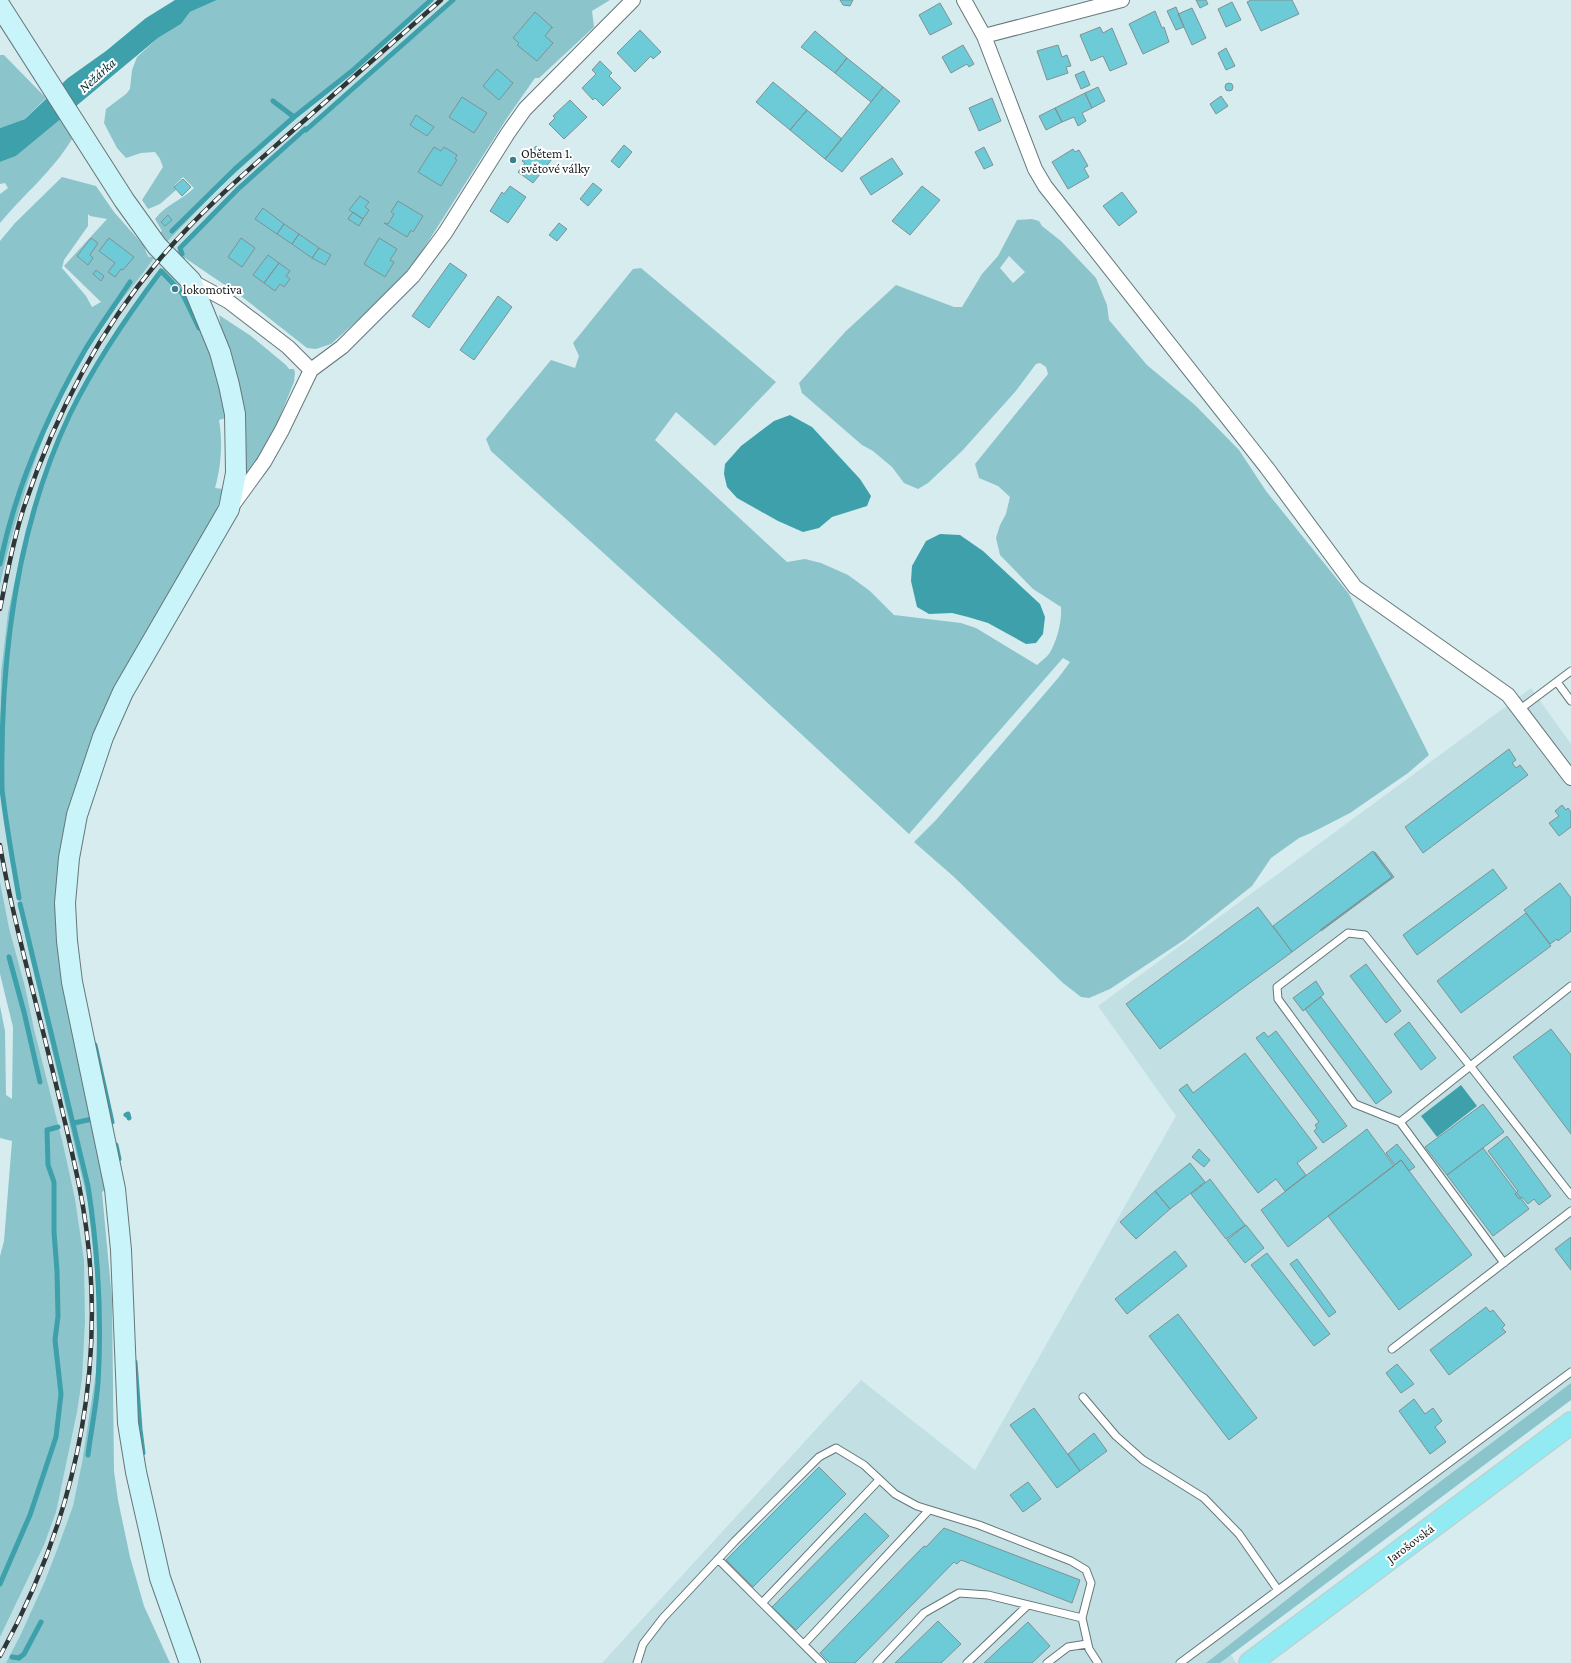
<svg xmlns="http://www.w3.org/2000/svg" width="1571" height="1663" viewBox="0 0 1571 1663" font-family="'Crimson Pro',serif">
<style>
.built{fill:#c2e0e4}
.green{fill:#8cc4cb;fill-rule:evenodd}
.water{fill:#3da0ab}
.lines{fill:none;stroke-linecap:round;stroke-linejoin:round}
.stream{stroke:#3da0ab;stroke-width:5}
.building{fill:#6ccbd6;stroke:#7f9294}
.lane-casing{stroke:#657779;stroke-width:9}
.street-casing{stroke:#657779;stroke-width:16}
.secondary-casing{stroke:#657779;stroke-width:22}
.primary-casing{stroke:#c7c9c9;stroke-width:24}
.lane{stroke:#fff;stroke-width:7}
.street{stroke:#fff;stroke-width:14}
.secondary{stroke:#c9f4f9;stroke-width:20}
.primary{stroke:#92eaf3;stroke-width:22}
.rail-casing{stroke:#2e3638;stroke-width:4.5}
.rail{stroke:#fff;stroke-width:3;stroke-dasharray:9;stroke-linecap:butt}
.poi-dot{fill:#398189;stroke:#fff;stroke-width:1.5}
.labels{text-anchor:middle;stroke-width:4;stroke-linejoin:round;paint-order:stroke}
.poi-label{font-size:13px;fill:#171e1f;stroke:#fff;text-anchor:start}
.street-label{font-size:13px;fill:#171e1f;stroke:#fff}
.water-label{font-size:14px;font-style:italic;fill:#003035;stroke:#fff}
</style>
<rect width="100%" height="100%" fill="#d7ecee"/>
<path class="built" d="M421 0H461L190 245 52 469 85 1148 105 1333 82 1494 12 1663H0V1629L69 1428 0 913V543L51 402 114 297 148 253 154 246Z
M1531 688 1571 744V1392L1227 1648 1236 1663H602L861 1380 975 1470 1176 1116 1098 1006Z"/>
<path class="green" d="M217 0H434L352 73 301 114 242 167 218 189 166 243 158 234 162 231 155 219C165 205 182 200 194 188L183 177 174 186 176 190 160 204 148 209 142 200 163 167 160 159 155 152 141 153 126 158 117 148 104 123 106 109 126 94 130 89 132 70 137 57 158 38 181 24 190 12Z
M454 0H610L592 11 594 27 539 78H535L507 118 410 270 397 285 331 344 316 349 307 348 241 296 185 258 182 263 175 255 177 251 238 189Z
M0 55H4L46 98 25 119 0 128Z
M61 118 72 139C53 171 24 194 0 223V194L8 188 5 183 0 184V162L16 156Z
M62 177 96 186 114 212 144 246 148 257H152L154 258C132 289 106 316 86 348 59 392 42 439 26 488 16 520 7 552 0 585V241L15 223ZM88 214 90 216 107 219 64 266 101 302 92 307 86 296 62 268 64 260 88 226Z
M1032 219 1039 221 1042 226 1061 241 1096 278 1107 305 1109 320 1147 365 1195 405 1239 450 1266 491 1349 594 1429 755 1408 773 1350 813 1311 833 1299 838 1271 858 1252 886 1184 940 1110 989 1089 998 1081 997 1063 983 953 876 914 842 936 820 1059 677 1070 662 1063 658 909 834 716 655 491 451 486 439 551 360 575 368 579 356 573 343 633 269 641 268 776 382 715 446 676 412 655 440 787 562 805 559 821 563 848 575 870 591 894 615 961 623 976 628 1037 665C1041 661 1046 658 1049 654 1057 641 1062 622 1061 607L1033 589 1000 555 996 538 1000 525 1006 514 1010 497 998 486 979 478 975 464 1048 374 1046 367 1040 363 1036 364 1015 392 962 451 928 483 918 489 904 483 892 467 873 451 862 445 802 393 799 383 846 331 896 285 954 307H962L982 274 998 256 1017 220ZM1009 256 1025 272 1013 283 1000 268Z
M164 267 184 289 209 339 229 417 219 420C223 442 221 467 215 488L223 489 218 506 197 548 134 655 61 862 107 1189 102 1192 112 1299 114 1471 118 1500 130 1557 144 1606 170 1663H6L21 1634 45 1581 60 1542 73 1506 82 1463 96 1372 97 1346 96 1278 88 1203 29 953 19 898 2 788 0 731 1 673 8 613 20 556 32 513 52 456 70 414 100 358 133 308Z
M219 315 251 336 286 365 289 369H294L295 373 294 382 270 441 249 473H244Z
M0 882 9 928 25 987 34 1029 63 1144 75 1199 84 1260 85 1321 82 1379 77 1412 56 1512 44 1545 0 1637V1256L4 1241 12 1141 0 1138V1006L5 1031 6 1095 12 1099 13 1027 0 974Z
M1571 1383V1400L1220 1663H1206L1368 1536Z"/>
<path class="water" d="M175 0H217L190 12 181 24 158 38 16 156 0 162V128L25 119 68 78 106 51 146 18Z
M790 415 812 427 860 479 871 496 867 506 832 517 819 528 803 532 778 521 737 498 727 487 724 474 725 464 741 446 774 421Z
M940 534 960 535 983 551 1040 604 1045 617 1043 634 1036 643 1026 644 988 623 968 617 952 613 929 614 917 607 911 581 912 566 926 541Z
M1461 1085 1477 1106 1437 1137 1421 1116Z"/>
<g class="lines">
<path class="stream" d="M273 101 294 117
M306 130 453 0
M172 231 235 169 294 117 352 71 431 0
M182 254 180 248 238 189 305 129
M0 564C15 489 47 416 85 350 99 327 115 305 130 282
M19 898C13 862 6 825 2 789 0 662 15 529 70 414 95 363 127 316 161 271L182 293 199 328
M20 904 88 1186C98 1251 102 1317 98 1383 96 1407 91 1431 88 1455
M9 957 24 1012 40 1082
M95 1045 112 1122
M126 1115 128 1114 129 1118
M74 1123 92 1119
M116 1145 119 1159
M135 1362 140 1429 143 1453
M0 1584 30 1515 56 1437 61 1394 55 1340 58 1316 57 1271 54 1232V1182L48 1165 47 1130 58 1127
M12 1657 19 1658 24 1654 41 1622"/>
</g>
<path class="building" d="M840 0H853L850 6 843 5Z
M1196 0H1206L1208 4 1200 8Z
M1251 0H1292L1299 14 1261 31 1247 2Z
M1232 2 1241 20 1226 27 1218 9Z
M940 3 952 24 930 35 919 15Z
M1176 7 1184 27 1176 30 1167 11Z
M1192 8 1206 38 1192 45 1178 14Z
M1155 11 1162 28 1164 27 1169 42 1143 54 1129 24Z
M535 12 553 28 552 27 545 36 553 43 537 61 517 45 519 43 513 38Z
M1100 27 1103 33 1112 28 1127 64 1110 71 1103 56 1091 61 1080 35Z
M640 30 661 52 653 59 651 56 635 72 617 53Z
M815 31 847 58 835 73 801 47Z
M963 45 974 64 969 67 967 64 951 73 942 57Z
M1058 45 1062 57 1067 55 1071 66 1066 67 1068 73 1047 80 1037 51Z
M1226 48 1235 66 1226 70 1218 53Z
M847 58 883 87 871 102 835 73Z
M600 61 612 73 609 76 621 88 603 106 595 98 593 100 582 88 596 74 592 70Z
M497 69 513 83 499 100 483 86Z
M1084 71 1090 85 1081 89 1075 75Z
M773 82 807 110 790 130 756 102Z
M1225 87a4 4 0 1 1 8 0a4 4 0 1 1-8 0Z
M883 87 900 101 842 172 825 159Z
M1098 87 1105 101 1092 108 1085 93Z
M1085 93 1092 108 1082 113 1086 121 1078 126 1074 117 1062 122 1055 108Z
M1221 96 1228 106 1216 114 1210 104Z
M462 97 487 113 474 133 449 117Z
M992 98 1001 121 979 131 969 108Z
M570 100 587 117 564 139 549 124 555 118 553 116Z
M1055 108 1062 122 1046 130 1039 116Z
M807 110 842 139 825 159 790 130Z
M416 115 434 127 427 136 410 125Z
M624 145 632 152 619 168 611 161Z
M536 146 552 159 533 183 518 172 525 163 522 161Z
M434 147 441 151 444 147 457 155 455 159 457 160 441 186 418 172Z
M984 147 993 165 984 169 975 152Z
M1073 149 1075 152 1079 150 1088 166 1084 168 1089 177 1068 189 1052 162Z
M892 158 903 174 871 195 860 178Z
M183 179 191 187 182 196 174 187Z
M593 183 602 190 588 206 580 199Z
M510 186 526 197 508 223 490 211 502 192 504 194Z
M922 186 940 200 910 235 892 221Z
M1122 192 1137 212 1119 226 1103 206Z
M360 196 369 202 365 207 369 210 363 219 349 210Z
M398 201 423 216 413 232 411 230 407 237 384 223 388 224 394 214 391 212Z
M263 208 284 224 277 234 255 219Z
M353 212 363 219 359 226 348 219Z
M168 215 172 220 165 226 161 222Z
M559 223 567 229 557 241 549 235Z
M284 224 299 234 292 244 277 234Z
M299 234 319 248 312 258 292 244Z
M91 238 98 243 90 255 93 258 88 265 77 256Z
M109 238 134 257 123 270 121 269 115 277 108 272 115 263 99 251Z
M241 238 255 248 242 267 228 257Z
M379 238 397 249 390 260 394 262 385 277 364 264Z
M319 248 331 255 325 265 312 258Z
M268 255 279 263 264 283 253 275Z
M279 263 290 271 286 276 290 279 284 287 280 284 275 291 264 283Z
M450 263 467 275 429 328 412 316Z
M96 270 104 276 101 281 93 274Z
M498 296 512 307 474 360 460 350Z
M1509 749 1516 760 1512 763 1516 768 1520 765 1528 775 1423 853 1405 827Z
M1562 805 1566 810 1568 808 1571 812V827L1559 836 1549 823 1559 816 1555 811Z
M1373 851 1392 877 1292 952 1273 926Z
M1375 852 1394 877 1321 931 1320 930 1392 877 1374 853Z
M1493 869 1507 888 1417 955 1403 935Z
M1560 883 1571 898V931L1558 941 1557 939 1550 944 1524 910Z
M1258 907 1292 952 1160 1049 1126 1004Z
M1526 913 1551 946 1461 1013 1437 981Z
M1366 964 1401 1011 1386 1023 1350 976Z
M1316 981 1324 994 1303 1011 1293 998Z
M1321 997 1392 1092 1376 1104 1305 1009Z
M1409 1022 1436 1058 1421 1070 1394 1034Z
M1551 1029 1571 1055V1134L1513 1057Z
M1276 1031 1347 1126 1323 1143 1314 1131 1317 1128 1315 1125 1319 1122 1256 1038 1264 1032 1268 1037Z
M1245 1053 1317 1148 1297 1163 1306 1175 1285 1191 1276 1179 1258 1193 1179 1090 1187 1084 1193 1093Z
M1483 1104 1504 1132 1447 1175 1425 1147Z
M1367 1129 1394 1166 1288 1247 1261 1210Z
M1507 1136 1551 1196 1539 1205 1534 1199 1528 1204 1522 1197 1519 1199 1515 1194 1518 1191 1488 1151Z
M1397 1144 1415 1167 1409 1171 1401 1160 1395 1165 1386 1153Z
M1483 1148 1529 1209 1493 1236 1447 1175Z
M1199 1149 1210 1160 1204 1167 1192 1157Z
M1401 1160 1472 1255 1399 1310 1328 1216Z
M1190 1163 1205 1182 1170 1209 1155 1191Z
M1210 1179 1245 1225 1226 1239 1191 1194Z
M1155 1191 1170 1209 1136 1239 1120 1222Z
M1246 1225 1264 1248 1245 1263 1227 1240Z
M1571 1237V1270L1555 1249Z
M1175 1251 1187 1266 1127 1314 1115 1299Z
M1267 1253 1330 1334 1314 1346 1251 1265Z
M1297 1259 1336 1312 1329 1317 1290 1264Z
M1486 1307 1490 1312 1493 1310 1505 1325 1502 1328 1506 1332 1449 1375 1430 1350Z
M1178 1314 1257 1418 1229 1440 1149 1336Z
M1397 1364 1414 1384 1401 1393 1386 1373Z
M1414 1399 1425 1414 1433 1408 1442 1421 1435 1427 1446 1442 1430 1454 1399 1411Z
M1034 1408 1080 1471 1057 1488 1010 1425Z
M1094 1433 1107 1451 1080 1471 1068 1454Z
M819 1467 846 1494 753 1587 726 1560Z
M1028 1482 1041 1499 1023 1512 1010 1495Z
M865 1513 889 1536 796 1630 772 1607Z
M944 1528 1080 1580 1072 1603 961 1560 957 1564 954 1562 855 1663H830L820 1653 924 1546 926 1547Z
M938 1621 961 1644 941 1663H895Z
M1028 1622 1050 1646 1032 1663H984Z"/>
<g class="lines">
<defs>
<path id="lane" d="M1557 682 1571 701
M1519 710 1571 671
M1400 1122 1571 986
M1504 1263 1400 1122 1355 1104 1278 999 1277 987 1348 933 1365 935 1471 1067 1571 1195
M1392 1349 1571 1211
M1083 1397 1116 1436 1143 1460 1204 1498 1239 1534 1278 1590
M718 1559 822 1663
M762 1603 879 1480
M804 1644 929 1510
M637 1663 643 1644 663 1618 735 1541 819 1457 836 1448 864 1465 895 1494 917 1506 979 1525 1071 1561 1086 1570 1091 1583 1082 1618 1089 1649 1098 1663
M877 1663 924 1613 959 1593 988 1595 1082 1618
M967 1663 1028 1605
M1047 1663 1068 1647 1087 1644
M1180 1663 1571 1372"/>
<path id="street" d="M964 0 984 36 1035 169 1045 186 1267 468 1355 587 1508 695 1571 778
M984 36 1122 0
M191 281 228 301 288 347 311 370
M232 506 264 462 282 430 311 370 342 347 413 276 445 233 508 133 525 109 633 0"/>
<path id="secondary" d="M0 6 124 200 157 246 191 281 220 352 229 385 235 414 236 473 229 509 123 692 103 737 77 815 69 858 65 903 67 941 72 982 115 1189 121 1250 128 1423 136 1472 160 1578 190 1663"/>
<path id="primary" d="M1250 1663 1571 1423"/>
</defs>
<use href="#lane" class="lane-casing"/>
<use href="#street" class="street-casing"/>
<use href="#secondary" class="secondary-casing"/>
<use href="#primary" class="primary-casing"/>
<use href="#lane" class="lane"/>
<use href="#street" class="street"/>
<use href="#secondary" class="secondary"/>
<use href="#primary" class="primary"/>
<defs>
<path id="rail" d="M0 609C7 575 13 540 24 507 54 418 98 332 159 260 196 216 238 179 281 141 334 94 388 47 441 0
M0 845C6 882 15 919 24 956 43 1032 63 1108 79 1185 112 1349 80 1511 0 1656"/>
</defs>
<use href="#rail" class="rail-casing"/>
<use href="#rail" class="rail"/>
</g>
<g class="poi-dot">
<circle cx="513" cy="160" r="4"/>
<circle cx="175" cy="289" r="4"/>
</g>
<g class="labels">
<g class="poi-label">
<text x="521" y="158">Obětem 1.<tspan x="521" dy="15">světové války</tspan></text>
<text x="183" y="294">lokomotiva</text>
</g>
<g class="street-label">
<text transform="translate(1410 1543) rotate(-37)" y="5">Jarošovská</text>
</g>
<g class="water-label">
<text transform="translate(97 75) rotate(-42)" y="5">Nežárka</text>
</g>
</g>
</svg>
